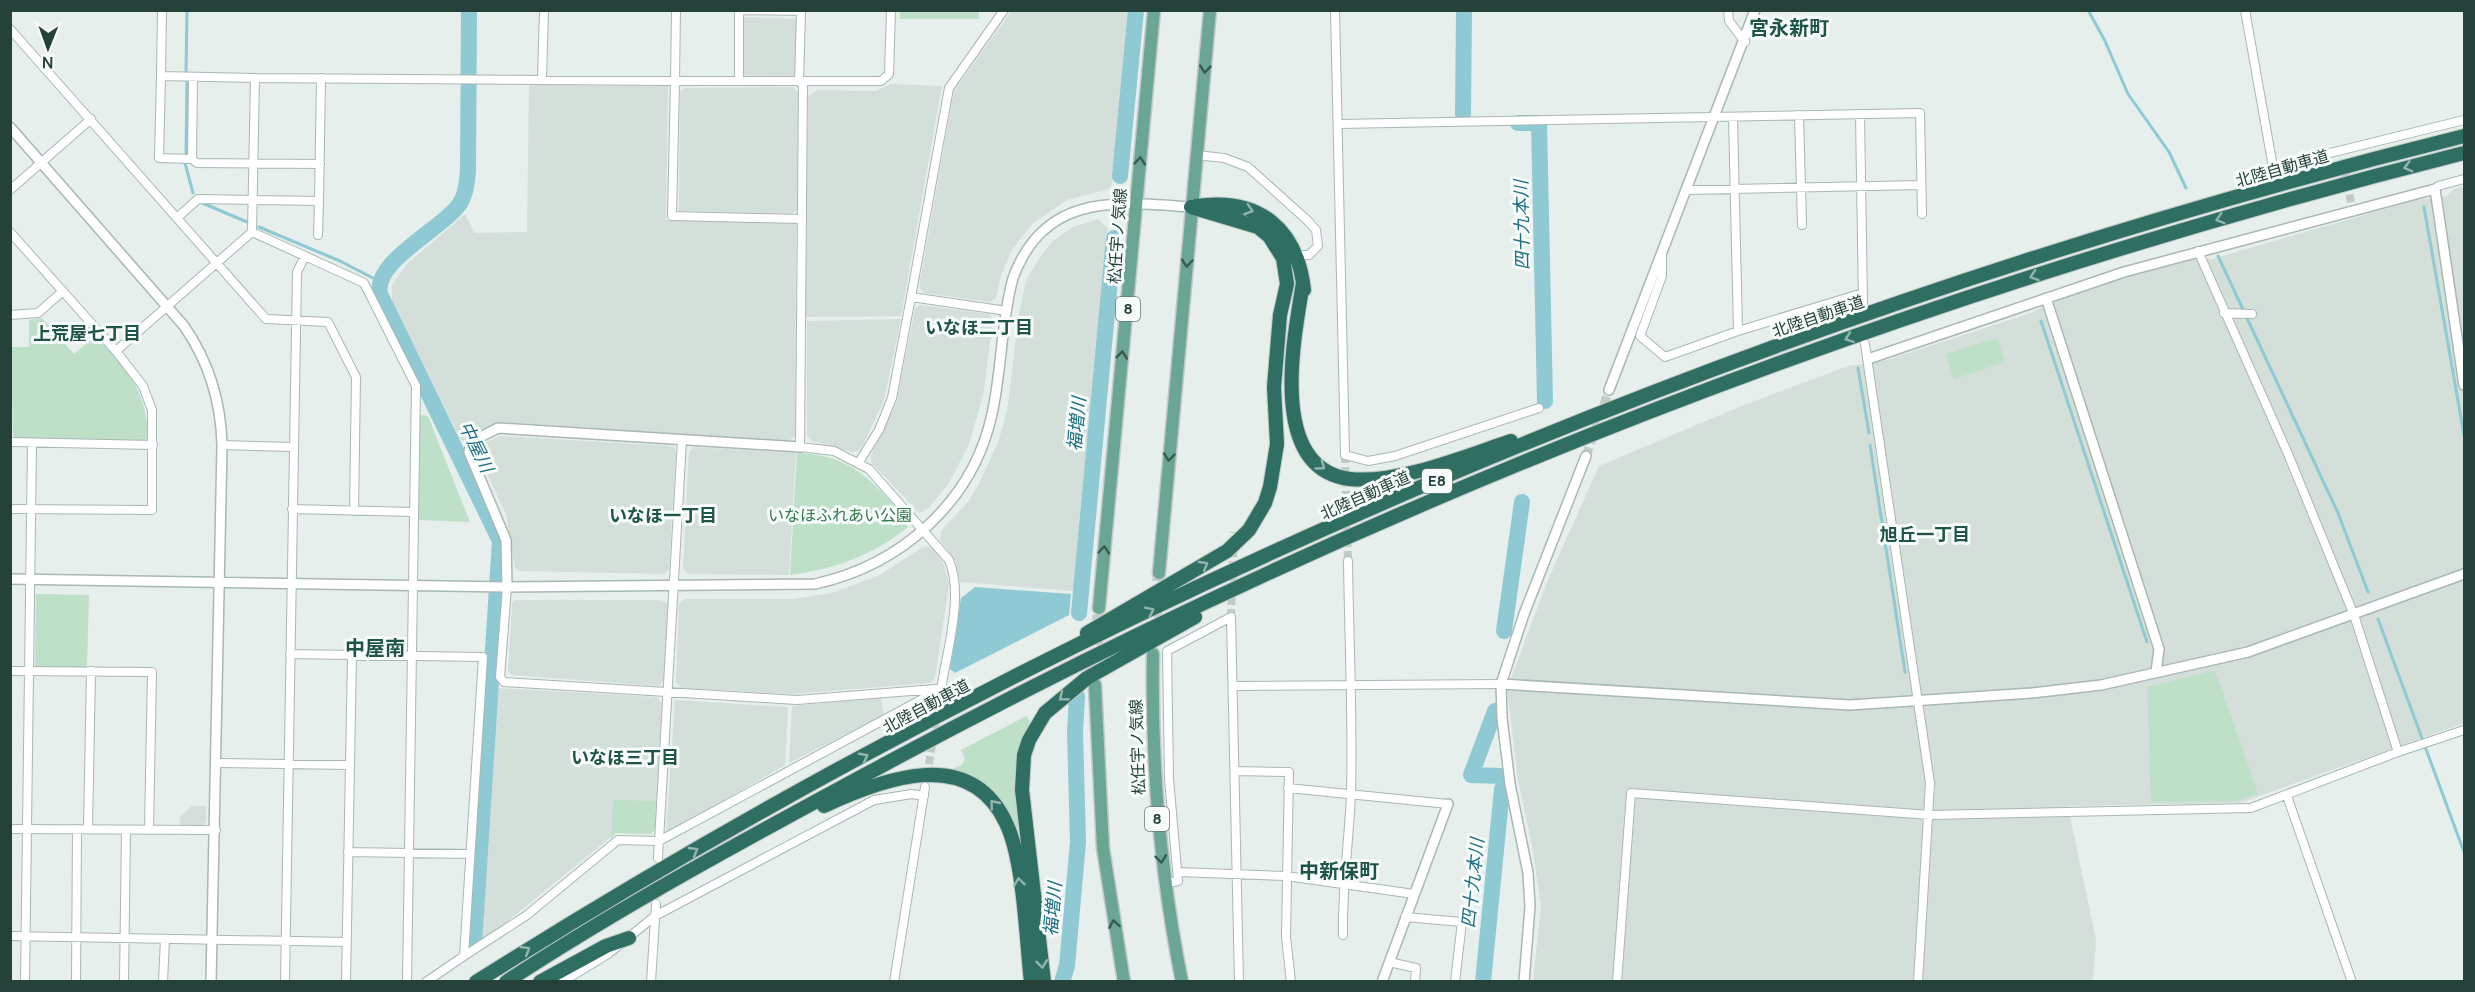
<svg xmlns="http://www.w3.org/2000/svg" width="2475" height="992" viewBox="0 0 2475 992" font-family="Manrope,'Noto Sans JP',sans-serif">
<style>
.built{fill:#d4dfda}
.green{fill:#bfe0c8}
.water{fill:#8ec9d4}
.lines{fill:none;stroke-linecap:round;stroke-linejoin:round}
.stream{stroke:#8ec9d4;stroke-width:3}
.river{stroke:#8ec9d4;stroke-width:16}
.minor-tunnel{stroke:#bfccc8;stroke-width:8;stroke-dasharray:8 4;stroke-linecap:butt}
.tertiary-tunnel{stroke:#bfccc8;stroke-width:9;stroke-dasharray:9 4.5;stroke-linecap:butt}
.primary-tunnel{stroke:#bfccc8;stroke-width:12;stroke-dasharray:12 6;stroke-linecap:butt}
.minor-casing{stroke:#a8b8b2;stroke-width:10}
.tertiary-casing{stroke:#a8b8b2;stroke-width:12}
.primary-casing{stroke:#c2cac8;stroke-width:15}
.motorway-casing{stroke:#c2cac8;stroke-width:16}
.minor{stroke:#fff;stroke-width:8}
.tertiary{stroke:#fff;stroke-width:9}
.primary{stroke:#6aa596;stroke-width:12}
.motorway{stroke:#2f6f62;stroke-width:14}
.oneway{stroke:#365b51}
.oneway2{stroke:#93b5ae}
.labels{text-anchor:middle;stroke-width:6;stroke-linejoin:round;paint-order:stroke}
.shield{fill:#f7fbf9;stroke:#637a73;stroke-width:1.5}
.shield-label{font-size:15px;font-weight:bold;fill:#24423a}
.street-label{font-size:16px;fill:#24423a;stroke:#f7fbf9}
.park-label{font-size:16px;fill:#2d7a4b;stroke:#f7fbf9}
.water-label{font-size:18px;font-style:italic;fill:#1c6f80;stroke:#f7fbf9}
.neighbourhood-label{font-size:18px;font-weight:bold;fill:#1f5548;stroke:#f7fbf9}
.quarter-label{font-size:20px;font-weight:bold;fill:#1f5548;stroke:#f7fbf9}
</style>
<rect width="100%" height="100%" fill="#e6efeb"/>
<path class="built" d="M1012 10 1129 11 1112 185 1109 189 1067 200 1032 224 1012 250 1001 276 996 298 990 302 924 293 919 287 954 91Z
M741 17 798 19 796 76 741 75Z
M891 84 942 86 901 316 805 317 808 96 818 90 876 91Z
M529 85 668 86 666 220 796 222 795 437 788 441 499 422 462 442 392 302V285L406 265 465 214 474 233 527 232Z
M793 87 798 93 797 210 791 214 679 211 680 91 685 88Z
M2464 186V723L2240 803 2068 806 2096 940 2093 981H1533L1541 906 1532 845 1518 780 1507 689 1547 582 1599 466 1739 407 1848 366 1884 361 2031 313 2055 299 2191 257 2212 259 2416 200 2447 196 2454 189Z
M1098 219 1108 228 1074 591 960 582 956 562 940 540 941 531 968 502 979 484 998 442 1007 412 1019 314 1026 280 1042 254 1053 241 1073 227Z
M920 305 989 314 993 320 983 396 969 444 949 483 929 508 919 513 871 462V455L896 404 915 309Z
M901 319 884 400 864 443 858 451 852 452 812 441 807 435V321Z
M499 436 673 446 676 450 669 569 664 574 519 571 515 568 506 514 477 453 479 446Z
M694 447 796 453 789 575 688 574 683 569 689 452Z
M931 546 943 562 949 584 935 678 930 683 792 694 681 688 676 682 679 603 685 599H794L832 593 880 575 923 547Z
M515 600H660L669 604 663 682 658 686 512 675 508 671 512 603Z
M497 688 657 697 662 703 655 830 650 834 616 833 482 942Z
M881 698 884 715 789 763 792 706Z
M675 700 788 707 785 765 666 834Z
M192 806H206V822L202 826H180V817Z"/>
<path class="green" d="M900 11H979V19H900Z
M42 318 74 354 96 336C127 369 147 390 148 438L143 441 16 440 13 435 11 347H29V320Z
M1997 338 2005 362 1954 379 1945 354Z
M420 415 428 416 470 522 418 520Z
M797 453C853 455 872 481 908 521L907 528C872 556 834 569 790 575Z
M36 594 89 595 87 667H35Z
M2215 670 2258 794 2236 801 2151 802 2147 687Z
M1026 716 1031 722C1011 757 1015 795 1019 834 1003 803 986 781 952 769L962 765 965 759 961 750Z
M613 800 656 801 655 830 650 834 616 833 611 839Z"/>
<path class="water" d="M975 587 1071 594 1069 615 955 673 950 669 961 598Z"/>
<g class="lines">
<path class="stream" d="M2088 10 2105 41 2128 94 2169 152 2186 188
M186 72 187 10
M186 154 187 81
M185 163 193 193
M200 202 247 222
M2424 207 2464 435
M259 227 340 261 373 278
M2218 256 2338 513 2368 592
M377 282 379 283
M2041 321 2147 642
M1858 368 1869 433
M1870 445 1905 672
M2378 619 2464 852"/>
<path class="river" d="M469 10 468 170C467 182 466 196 458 206 440 230 373 262 380 294L500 541 474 944
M1463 114 1464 10
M1518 123H1539L1545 401
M1120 176 1136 10
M1079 613 1114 238
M1504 631 1522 502
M1495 711 1471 775 1502 776
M1062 982 1067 966 1078 842 1075 732 1077 696
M1483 982 1502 789"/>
<path class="minor-tunnel" d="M2343 159 2351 203
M1345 455 1348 561
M1231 617 1234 532
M927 776 941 689"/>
<path class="tertiary-tunnel" d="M1586 456 1609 390"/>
<path class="primary-tunnel" d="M1154 635 1159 573
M1095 681 1099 608"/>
<defs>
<path id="minor" d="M742 10 801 11 799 82
M1335 10 1345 455 1368 461 1395 456 1539 408
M1728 10 1729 21 1745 42
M2245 10 2273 167 2464 120
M10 29 266 319 328 322 356 377 354 511
M161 76 162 10
M255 78 161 76 159 158 192 159 197 163 320 164
M542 79 544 10
M739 81V10
M803 82 800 447 834 451 869 469 949 560C964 595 947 651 941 689
M1860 114 1863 303
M1799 115 1802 225
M1733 117 1738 331
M1339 124 1920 113 1922 214
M1196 155 1224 158 1248 167 1307 220 1316 230 1318 246 1309 255H1297
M192 159 193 77
M2435 189 2438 186 2464 179
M10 190 91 119
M1688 190 1921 185
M178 217 198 199 319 201 321 78
M800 219 672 216 675 81H881L889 74 891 10
M10 232 116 351
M252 232 305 256
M318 235 319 201
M2198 251 2288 454 2354 615 2398 752
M1662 255V276L1640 336 1665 357 1738 331 1863 293
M911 297 949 88 1004 10
M2224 313 2252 314
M10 315 38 313 63 291
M1865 344 1930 783 1918 982
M10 442 153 445
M222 445 292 447
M859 462 879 430 892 398 911 297 1007 311
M10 509 152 510V410L143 386 116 351 252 232 255 78 675 81 676 10
M292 509 413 512
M507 587 500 677 504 682 797 700 936 689
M290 654 483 657 464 956 426 982
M10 671 152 672 149 830
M1233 686 1501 684
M217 763 350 765
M1235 771 1289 772 1286 937 1291 982
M1288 788 1448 804
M2287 796 2352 982
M10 829 216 830
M88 829 91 671
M348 852 470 854
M658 858 682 440
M1178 872 1286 876 1414 894
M1164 884 1178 881 1169 779 1167 651 1231 617 1239 982
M1405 917 1462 922 1455 982
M1343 935C1342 888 1349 841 1351 794 1353 716 1349 638 1348 561
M10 936 347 942
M464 956 527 915 618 840 659 841 941 689
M1389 962 1416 968 1415 982
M25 982 32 443
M76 982 77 829
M124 982 126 830
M163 982 165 939
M285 982 297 272 305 256 364 283 416 386 407 982
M346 982 352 656
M562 982 608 954 655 916 874 800 912 794 924 796
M651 982 656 904
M894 982 925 787
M1617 982 1631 793 1930 815 2251 808 2398 752 2464 730"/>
<path id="tertiary" d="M10 127 184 326C209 362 221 401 222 445L211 982
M2046 298 2159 649 2156 672
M1868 359 2124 272 2435 189 2464 385
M1609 390 1755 10
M10 579 507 587 815 584C901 565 973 502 992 414 1002 369 1001 322 1013 278 1045 192 1116 202 1191 207
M507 587 506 540 469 452 471 442 498 428 800 447
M1501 684 1850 705 2032 693 2101 685 2248 652 2464 574
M1382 982 1448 804
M1524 982 1530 906 1528 873 1510 784 1502 718 1501 684 1524 614 1586 456"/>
<path id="primary" d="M1159 573 1210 10
M1099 608 1154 10
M1153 654C1151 765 1160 872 1182 982
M1095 685 1103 848 1124 982"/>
<path id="motorway" d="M1196 206C1259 197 1297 228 1304 290
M1303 283C1294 338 1267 469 1350 479 1398 484 1466 456 1511 441
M1087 633 1227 551 1249 530 1265 503 1270 487 1277 444 1274 387 1280 315 1287 284 1283 258 1269 236 1258 227 1191 207
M824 806C882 779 970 745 1006 823 1024 860 1026 938 1031 982
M476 982C1082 599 1770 308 2464 136
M506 982C628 902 759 832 887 763 1385 495 1916 291 2464 153
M540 982 606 946 629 938
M1044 982 1022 790 1024 755 1029 740 1045 713 1087 678 1195 617"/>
</defs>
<use href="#minor" class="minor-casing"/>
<use href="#tertiary" class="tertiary-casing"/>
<use href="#primary" class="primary-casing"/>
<use href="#motorway" class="motorway-casing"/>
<use href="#minor" class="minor"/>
<use href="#tertiary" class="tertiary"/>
<use href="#primary" class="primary"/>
<use href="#motorway" class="motorway"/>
</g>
<defs><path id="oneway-chevron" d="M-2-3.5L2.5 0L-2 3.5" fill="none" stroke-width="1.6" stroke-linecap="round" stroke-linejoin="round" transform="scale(1.5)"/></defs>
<g class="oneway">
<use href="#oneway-chevron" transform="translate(1205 69) rotate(96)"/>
<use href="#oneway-chevron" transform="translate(1140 161) rotate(-85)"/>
<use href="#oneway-chevron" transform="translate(1187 263) rotate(95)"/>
<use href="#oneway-chevron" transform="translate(1122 355) rotate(-84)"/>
<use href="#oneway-chevron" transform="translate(1169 457) rotate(95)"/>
<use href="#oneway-chevron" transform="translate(1104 550) rotate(-85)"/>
<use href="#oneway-chevron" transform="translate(1161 859) rotate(83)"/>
<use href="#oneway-chevron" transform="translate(1114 924) rotate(-100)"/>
</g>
<g class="oneway2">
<use href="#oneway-chevron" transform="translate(2408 167) rotate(165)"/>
<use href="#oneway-chevron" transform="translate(1249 210) rotate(18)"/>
<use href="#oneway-chevron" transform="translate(2220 219) rotate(163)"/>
<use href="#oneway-chevron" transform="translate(2034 276) rotate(162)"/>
<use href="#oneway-chevron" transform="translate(1849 338) rotate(160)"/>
<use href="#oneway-chevron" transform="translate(1321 466) rotate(36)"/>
<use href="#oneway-chevron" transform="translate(1204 565) rotate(-30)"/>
<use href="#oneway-chevron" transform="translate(1150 611) rotate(-26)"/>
<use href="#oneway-chevron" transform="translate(1063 697) rotate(141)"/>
<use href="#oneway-chevron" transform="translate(864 757) rotate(-28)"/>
<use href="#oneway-chevron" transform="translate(994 804) rotate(-129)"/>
<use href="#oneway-chevron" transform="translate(694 851) rotate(-30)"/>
<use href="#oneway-chevron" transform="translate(1019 882) rotate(-97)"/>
<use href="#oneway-chevron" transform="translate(526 950) rotate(-31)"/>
<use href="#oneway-chevron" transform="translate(1042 964) rotate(83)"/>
</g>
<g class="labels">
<g class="shield">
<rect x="1116" y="297" width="24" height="24" rx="4.5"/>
<rect x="1422" y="469" width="30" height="24" rx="4.5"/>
<rect x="1145" y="807" width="24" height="24" rx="4.5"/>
</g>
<g class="shield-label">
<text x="1128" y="314">8</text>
<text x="1437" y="486">E8</text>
<text x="1157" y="824">8</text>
</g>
<g class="street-label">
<text transform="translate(2282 168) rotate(-16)" y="6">北陸自動車道</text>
<text transform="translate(1117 236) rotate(-86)" y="6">松任宇ノ気線</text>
<text transform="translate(1818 316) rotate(-19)" y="6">北陸自動車道</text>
<text transform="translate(1365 495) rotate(-24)" y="6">北陸自動車道</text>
<text transform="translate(926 706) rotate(-28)" y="6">北陸自動車道</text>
<text transform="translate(1137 747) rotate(-92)" y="6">松任宇ノ気線</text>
</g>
<g class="park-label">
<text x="840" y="521">いなほふれあい公園</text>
</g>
<g class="water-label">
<text transform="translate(1522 225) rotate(-91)" y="6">四十九本川</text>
<text transform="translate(1077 424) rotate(-85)" y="6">福増川</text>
<text transform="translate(476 447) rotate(64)" y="6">中屋川</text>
<text transform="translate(1473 883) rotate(-84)" y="6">四十九本川</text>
<text transform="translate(1053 909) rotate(-85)" y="6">福増川</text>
</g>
<g class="neighbourhood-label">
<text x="979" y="334">いなほ二丁目</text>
<text x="87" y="340">上荒屋七丁目</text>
<text x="663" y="522">いなほ一丁目</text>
<text x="1925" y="541">旭丘一丁目</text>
<text x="625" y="764">いなほ三丁目</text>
</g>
<g class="quarter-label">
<text x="1789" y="35">宮永新町</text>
<text x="375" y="655">中屋南</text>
<text x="1339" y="878">中新保町</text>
</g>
</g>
<rect width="2475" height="992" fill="none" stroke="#24423a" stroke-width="24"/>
<g transform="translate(48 48) rotate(181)" stroke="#f7fbf9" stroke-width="4.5" paint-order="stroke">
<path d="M0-4.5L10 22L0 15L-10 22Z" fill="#24423a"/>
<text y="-9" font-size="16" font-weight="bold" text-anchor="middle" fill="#24423a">N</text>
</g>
</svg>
